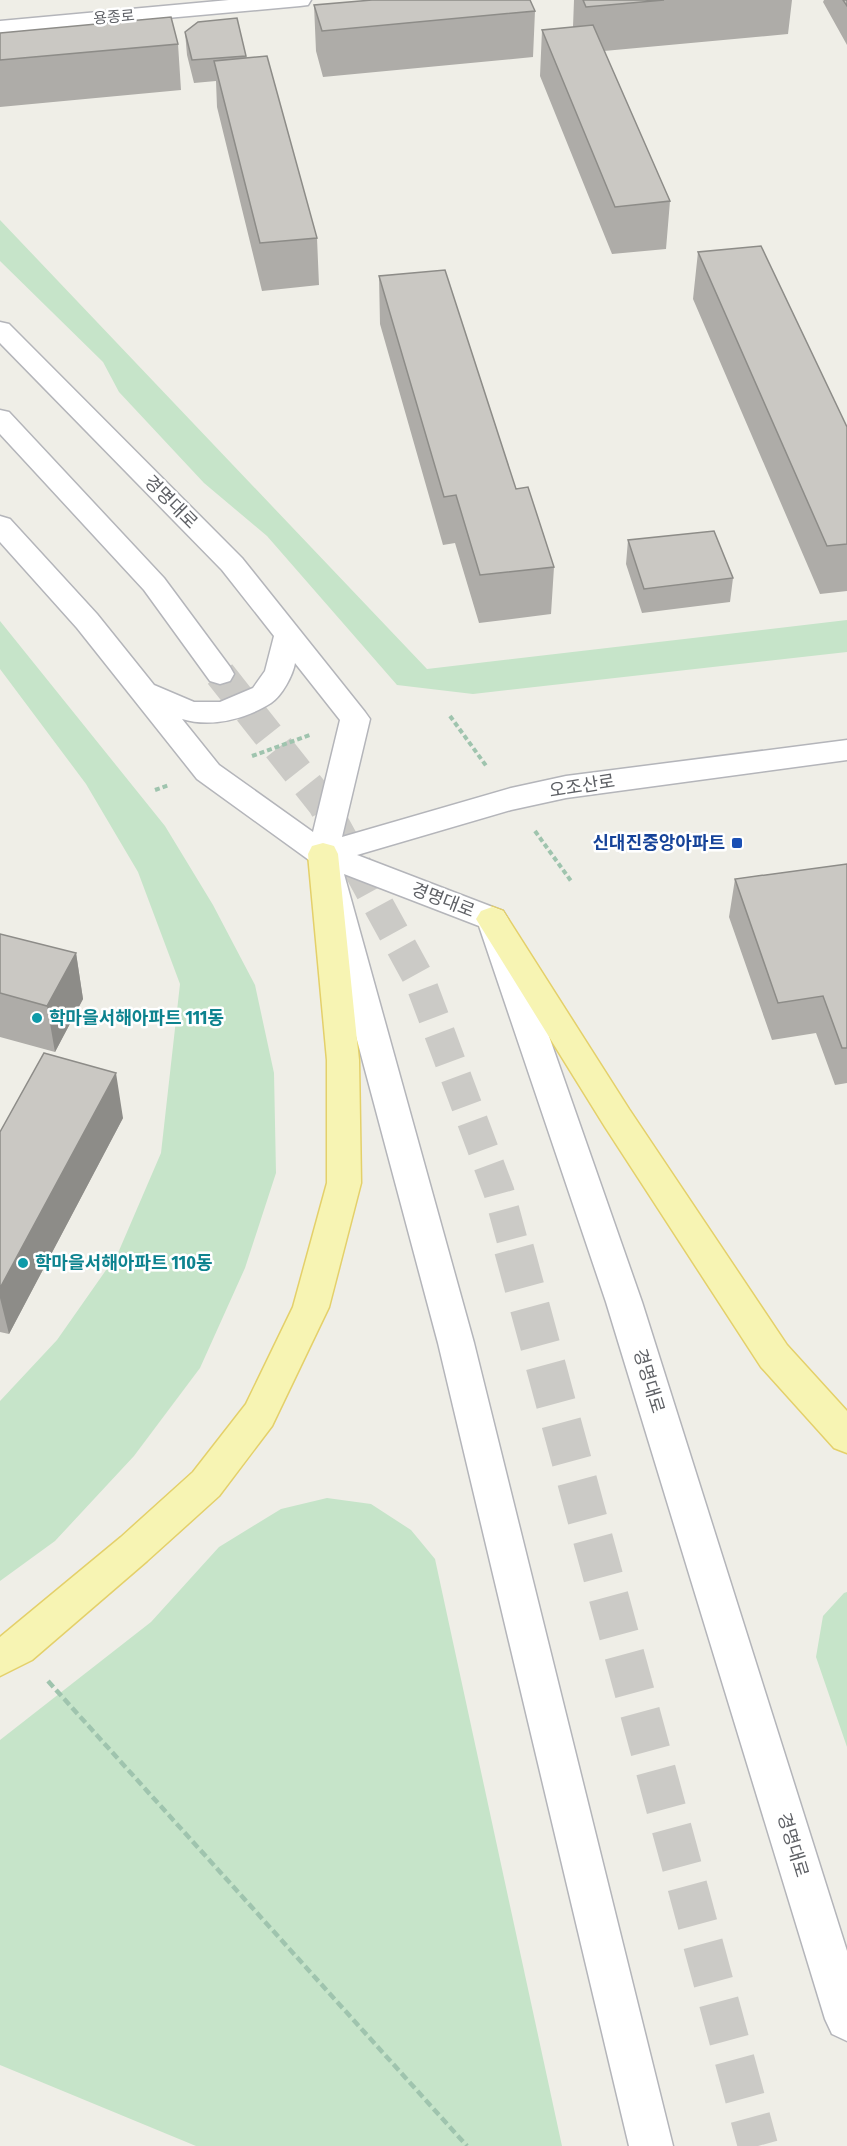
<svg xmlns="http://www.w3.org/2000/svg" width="847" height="2146" viewBox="0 0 847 2146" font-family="'Fira Sans Condensed','Noto Sans KR',sans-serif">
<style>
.green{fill:#c6e4c9}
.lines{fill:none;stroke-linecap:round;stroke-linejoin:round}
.minor-tunnel-far1{stroke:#cbcac6;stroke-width:31;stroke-dasharray:31 16;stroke-linecap:butt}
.minor-tunnel{stroke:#cbcac6;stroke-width:40;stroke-dasharray:40 20;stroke-linecap:butt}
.minor-casing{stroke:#b4b5ba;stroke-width:3}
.major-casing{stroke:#e4d06a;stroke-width:3}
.path-far1{stroke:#9fc4ae;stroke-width:4;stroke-dasharray:5 3;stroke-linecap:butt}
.path{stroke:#9fc4ae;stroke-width:4.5;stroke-dasharray:8 4;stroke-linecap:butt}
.minor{fill:#fff;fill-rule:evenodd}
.major{fill:#f7f4b3;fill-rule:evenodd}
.wall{fill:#aeaca8}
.shaded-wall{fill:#8d8c88}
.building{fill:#cac8c3;stroke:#8d8c88;stroke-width:1.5}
.transit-dot{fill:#1a4fb4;stroke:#fff;stroke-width:2}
.culture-dot{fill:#0f9aa8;stroke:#fff;stroke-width:2}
.labels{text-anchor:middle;stroke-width:5;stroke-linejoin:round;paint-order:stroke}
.far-street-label{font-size:15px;fill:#5e6065;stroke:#fff}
.street-label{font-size:18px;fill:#5e6065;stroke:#fff}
.transit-label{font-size:18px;font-weight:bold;fill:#164399;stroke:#fff;text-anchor:end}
.culture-label{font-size:18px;font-weight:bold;fill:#0d838f;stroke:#fff;text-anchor:start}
</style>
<rect width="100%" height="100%" fill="#efeee7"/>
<path class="green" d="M0 220 427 669 847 620V652L473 694 397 685 267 536 204 483 119 392 103 362 0 261Z
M0 621 165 826 213 905 255 985 274 1073 276 1173 245 1268 200 1368 134 1456 55 1541 0 1581V1401L57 1340 118 1253 161 1153 180 984 138 872 86 784 0 669Z
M327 1498 371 1504 411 1530 435 1559 562 2146H196L0 2065V1740L151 1622 219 1547 281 1509Z
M847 1592V1747L816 1657 823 1616 844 1593Z"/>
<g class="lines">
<path class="minor-tunnel-far1" d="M220 674 323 804 420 981 499 1192 515 1251"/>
<path class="minor-tunnel" d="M514 1249 758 2146"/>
<defs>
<path id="minor" d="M229 0H311L308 5 300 6 0 33V21Z
M0 322 9 324 242 558 365 712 370 719 342 837 511 788 566 776 847 740V760L566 798 511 810 357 855 503 911 508 919 642 1302 847 1951V2041L832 2034 825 2019 606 1302 479 926 344 874 474 1343 673 2146H629L438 1343 309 860 197 779 77 628 0 542V516L10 519 97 614 154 685 194 702H220L253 688 265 671 274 636 222 570 0 343ZM295 663 340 720 313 832 219 765 182 719C211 728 246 719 271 703 282 696 293 675 295 663Z
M0 410 9 412 164 578 230 667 234 674 230 681 220 684 210 681 144 590 0 434Z"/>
<path id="major" d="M323 843 334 846 338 854 359 1060 361 1183 329 1307 272 1426 219 1496 147 1561 32 1660 0 1676V1637L121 1537 193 1472 246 1404 293 1307 327 1183V1060L308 854 312 846Z
M492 907 503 911 629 1109 787 1345 847 1411V1453L834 1448 761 1367 605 1127 476 919 481 911Z"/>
</defs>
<use href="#minor" class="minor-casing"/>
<use href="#major" class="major-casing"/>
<path class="path-far1" d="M450 716 487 767
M252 756 310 735
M155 790 169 785
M535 831 571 881"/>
<path class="path" d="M48 1681 467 2146"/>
<use href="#minor" class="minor"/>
<use href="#major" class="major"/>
</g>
<path class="wall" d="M574 0H792L788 34 604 51 670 201 666 249 612 254 540 76 542 30 573 27Z
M824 0H847V45L823 2Z
M314 5 535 11 533 57 323 77 316 51Z
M185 32 246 56 317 238 319 285 262 291 217 107 216 81 194 83 187 55Z
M0 33 178 44 181 90 0 107Z
M698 252 847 427V591L820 594 693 299Z
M379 276 516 489 554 567 551 614 479 623 455 543 443 545 380 324Z
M628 540 733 578 730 602 642 613 626 564Z
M847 864V1083L835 1085 816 1033 772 1040 729 917 735 879Z
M0 934 76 953 83 999 55 1052 0 1037Z
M123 1118 9 1334 0 1332V1132Z"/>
<path class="shaded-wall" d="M76 953 83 999 55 1052 47 1006Z
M116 1073 123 1118 9 1334 0 1298V1288Z"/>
<path class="building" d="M372 0H530L535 11 322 31 314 5Z
M583 0H664L586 7Z
M843 0H847V6Z
M171 17 178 44 0 60V33Z
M237 18 246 56 192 60 185 32 198 22Z
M593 25 670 201 615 207 542 30Z
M267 56 317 238 260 243 214 61Z
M761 246 847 427V544L827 546 698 252Z
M445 270 516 489 528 487 554 567 480 575 456 495 444 497 379 276Z
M714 531 733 578 644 589 628 540Z
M847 864V1048H842L823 996 778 1003 735 879Z
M0 934 76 953 47 1006 0 993Z
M44 1053 116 1073 0 1288V1132Z"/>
<rect class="transit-dot" x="731" y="837" width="12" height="12" rx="3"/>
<g class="culture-dot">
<circle cx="37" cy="1018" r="6"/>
<circle cx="23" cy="1263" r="6"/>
</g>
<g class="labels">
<g class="far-street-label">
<text transform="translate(114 17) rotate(-5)" y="5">용종로</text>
</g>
<g class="street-label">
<text transform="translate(171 502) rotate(45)" y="6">경명대로</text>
<text transform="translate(582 786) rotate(-9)" y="6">오조산로</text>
<text transform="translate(443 900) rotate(21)" y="6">경명대로</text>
<text transform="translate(649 1381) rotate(73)" y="6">경명대로</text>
<text transform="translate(793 1845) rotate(73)" y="6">경명대로</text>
</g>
<g class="transit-label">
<text x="725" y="849">신대진중앙아파트</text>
</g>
<g class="culture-label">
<text x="49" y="1024">학마을서해아파트 111동</text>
<text x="35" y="1269">학마을서해아파트 110동</text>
</g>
</g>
</svg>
